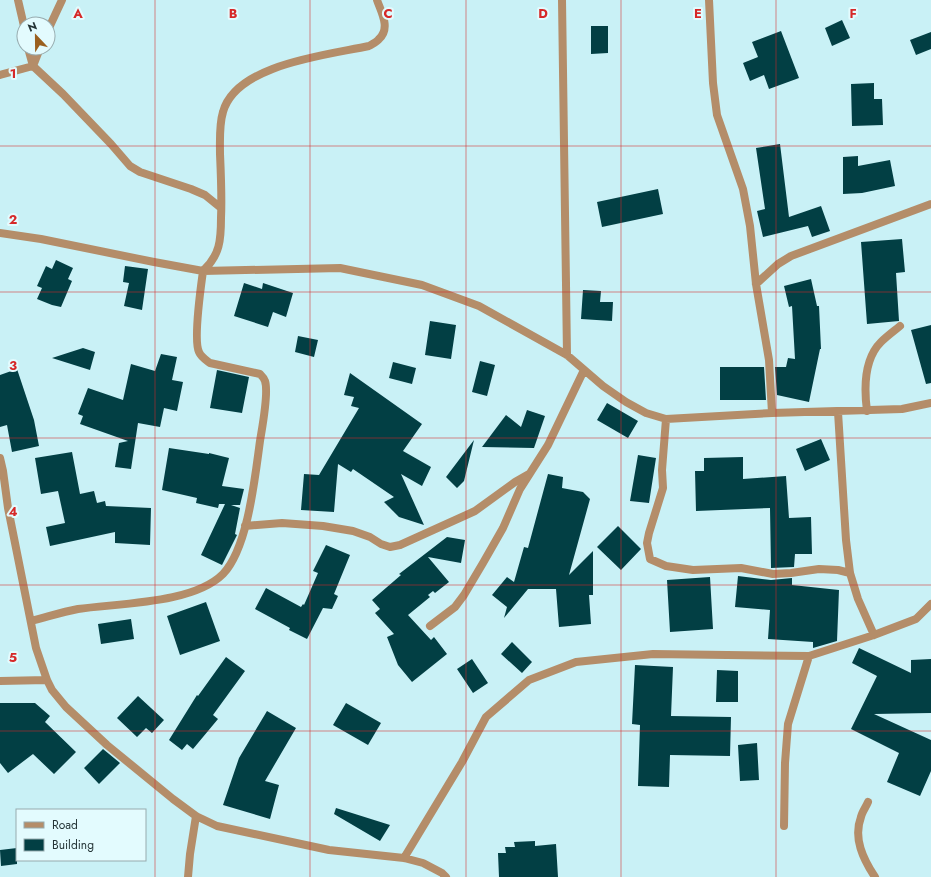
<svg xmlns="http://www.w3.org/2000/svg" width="931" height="877" viewBox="0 0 931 877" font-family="Jost,sans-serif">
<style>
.building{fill:#023f44}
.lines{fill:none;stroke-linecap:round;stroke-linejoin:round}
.minor{stroke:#b48d69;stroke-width:8}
.grid{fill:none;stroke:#d62828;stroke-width:1;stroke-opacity:0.55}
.grid-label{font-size:13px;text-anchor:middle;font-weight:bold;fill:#d62828;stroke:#e3fbfe;stroke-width:4;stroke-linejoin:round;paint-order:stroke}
</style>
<rect width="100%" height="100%" fill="#c9f1f6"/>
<path class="building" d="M842 20 850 38 832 46 825 28Z
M591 26H608V53L591 54Z
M781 31 799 78 769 89 764 75 750 81 743 63 758 57 752 42Z
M931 32V49L916 55 910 40Z
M874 83V99H882L883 125 852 126 851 84Z
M780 144 789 217 821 206 830 231 812 237 808 226 763 237 757 211 765 209 756 148Z
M858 156V166L890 160 895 186 862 193 843 194V157Z
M658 189 663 214 602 227 597 202Z
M902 239 905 272 896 273 899 321 867 324 861 242Z
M56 260 73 268 68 279 72 281 61 307 52 305 37 299 42 288 37 286 46 266 52 269Z
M125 266 148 269 142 310 124 306 129 283 123 282Z
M811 279 817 306H819L821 349H820L809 402 777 395 775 367H786L788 358 795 359 792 306 789 307 784 286Z
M244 283 262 289 263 283 293 293 286 317 273 312 268 327 234 316Z
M583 290 601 291 600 302H613L612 321 581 319Z
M430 321 456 325 451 359 425 355Z
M931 325V383L926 384 911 330Z
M298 336 318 340 314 357 295 352Z
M83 348 95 352 90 370 52 358Z
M161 354 177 357 172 380 183 382 177 411 164 408 160 427 138 423 131 469 115 467 119 443 128 441 80 424 83 416 78 414 88 388 123 400 131 364 155 371Z
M480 361 495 365 487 396 472 392Z
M393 362 416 368 412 384 389 378Z
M720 367H764L766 400H720Z
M17 369 34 420 39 446 12 452 7 425 0 427V375Z
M217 370 249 377 242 413 210 408Z
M350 373 422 424 403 451 431 467 422 486 401 474 424 525 399 517 384 502 394 497 353 469 351 472 338 464 334 512 301 510 304 474 319 475 359 408 351 406 354 397 344 395Z
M607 403 638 421 628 438 597 420Z
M527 410 545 416 534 448 482 447 506 415 521 427Z
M821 439 830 460 805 471 796 449Z
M474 440 464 481 457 488 446 477Z
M169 448 209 454V453L229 458 222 486 244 489 240 505H231L240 508 235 534 237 535 222 565 201 555 225 504H219L218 508 196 503 197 498 162 490Z
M72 452 80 494 94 491 97 503 105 501 106 506 151 508 150 545 115 543V532L50 546 46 527 65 523 58 491 41 494 35 458Z
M638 455 656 458 649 503 630 501Z
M743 457V479L786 476 789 518 811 517 812 554H795L794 567 771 568 770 508 696 511 695 471H704V458Z
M548 474 563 477 562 488 583 492 590 499 569 575 593 551V595H589L591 624 559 627 556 589H528L504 618 507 607 492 595 507 577 514 582 524 547 528 548Z
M618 526 641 549 621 570 597 547Z
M447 537 465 540 461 563 428 557 449 582 435 593 433 591 428 595 430 597 408 615 431 640 434 637 447 654 412 682 398 665 387 637 394 634 375 613 380 609 372 600 401 575 399 574Z
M326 545 350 555 334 594 338 596 332 609 323 608 307 639 289 630 290 628 255 609 266 588 301 607 303 604 304 605 318 573 313 571Z
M738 576 771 580 792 578V585L839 590 837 641 813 648V642L768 639 770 610 735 607Z
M710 577 713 629 670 632 667 580Z
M206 602 220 641 180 655 167 616Z
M131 619 134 639 101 644 98 624Z
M512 642 532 662 522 673 501 654Z
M859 648 911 673V660L931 659V713L874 714 931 740V771L920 796 887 782 899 753 851 729 877 676 852 663Z
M226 657 245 671 213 715 218 719 193 749 187 744 182 750 169 740 197 695 198 696Z
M472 659 488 683 473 693 457 669Z
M635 665 673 667 671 716 731 717 730 756 670 755 669 787 638 786 640 725 632 724Z
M717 670 738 671V702H716Z
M138 696 164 720 152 733 146 728 137 737 117 718Z
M0 703H35L50 716 45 722 76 752 54 774 33 754 8 773 0 763Z
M346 703 381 723 368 745 333 725Z
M267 711 296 728 265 781 279 785 270 819 223 805 239 758Z
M757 743 759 780 740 781 738 745Z
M103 749 120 763 99 784 84 768Z
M336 808 390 825 380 841 334 814Z
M535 841V846L556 844 558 877H499L498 853H506L505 847H515L514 842Z
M17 848V864L1 866 0 850Z"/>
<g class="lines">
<path class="minor" d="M18 0 24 26
M562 0 567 355
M709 0 713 83 717 115 743 189 750 226 756 284 769 360 772 413
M48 30 62 0
M28 48 33 66 63 94 111 144 130 166 140 172 191 189 205 195 221 208
M0 75 33 66 40 48
M0 233 41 239 154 262 203 271 340 268 422 285 479 306 567 355 603 386 626 402 646 413 666 419 772 413 902 409 931 403
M756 284 778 264 791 256 931 204
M867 411C864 388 864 359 881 342 887 336 894 331 900 326
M838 412 846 540 850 573 858 599 874 635
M666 419 662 470 663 488 649 533 647 543 650 559 666 566 693 570 741 568 773 574 791 573 819 569 838 570 850 573
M0 458 3 471 8 508 36 648 47 680 52 690 66 707 107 745 173 799 196 816 217 826 329 850 404 858 423 863 442 873 446 877
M245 526 282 523 323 526 353 531 370 537 381 544 390 547 400 545 475 511 515 482 529 474
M31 621C47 617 62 612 78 609 119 603 193 604 223 574 248 548 255 477 260 441 262 428 269 393 265 381 264 378 262 376 260 374L210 363C206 360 201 357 199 352 193 340 201 286 203 271 220 255 221 240 221 218 222 197 221 176 220 154 220 141 219 125 223 112 236 64 328 55 369 46 372 44 377 42 379 39 391 28 381 12 377 0
M430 626 455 607 464 595 483 563 503 528 520 489 548 445 584 370
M0 681 47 680
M868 802C866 807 862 812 861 817 853 838 863 859 875 877
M784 826 785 763 788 724 809 656
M404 858 462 762 486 717 529 680 576 662 653 654 809 656 874 635 916 619 931 604
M188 877 190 854 196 816"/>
</g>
<path class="grid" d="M155 0V877M310 0V877M466 0V877M621 0V877M776 0V877M0 146H931M0 292H931M0 438H931M0 585H931M0 731H931"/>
<g class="grid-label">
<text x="78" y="18">A</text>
<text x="233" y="18">B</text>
<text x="388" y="18">C</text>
<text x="543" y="18">D</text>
<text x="698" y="18">E</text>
<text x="853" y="18">F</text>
<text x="13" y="78">1</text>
<text x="13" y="224">2</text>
<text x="13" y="370">3</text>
<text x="13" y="516">4</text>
<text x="13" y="662">5</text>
</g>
<rect x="16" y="809" width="130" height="52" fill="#e3fbfe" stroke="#97abae"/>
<rect x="24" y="822" width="20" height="6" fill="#b48d69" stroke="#97abae"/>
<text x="52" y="829" font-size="12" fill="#243436">Road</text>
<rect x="24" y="839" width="20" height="12" fill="#023f44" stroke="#97abae"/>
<text x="52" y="849" font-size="12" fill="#243436">Building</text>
<g transform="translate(36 36) rotate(338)"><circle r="19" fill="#e3fbfe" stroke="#97abae"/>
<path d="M0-3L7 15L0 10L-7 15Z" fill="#9a601f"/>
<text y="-6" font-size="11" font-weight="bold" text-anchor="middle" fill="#243436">N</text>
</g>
</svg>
